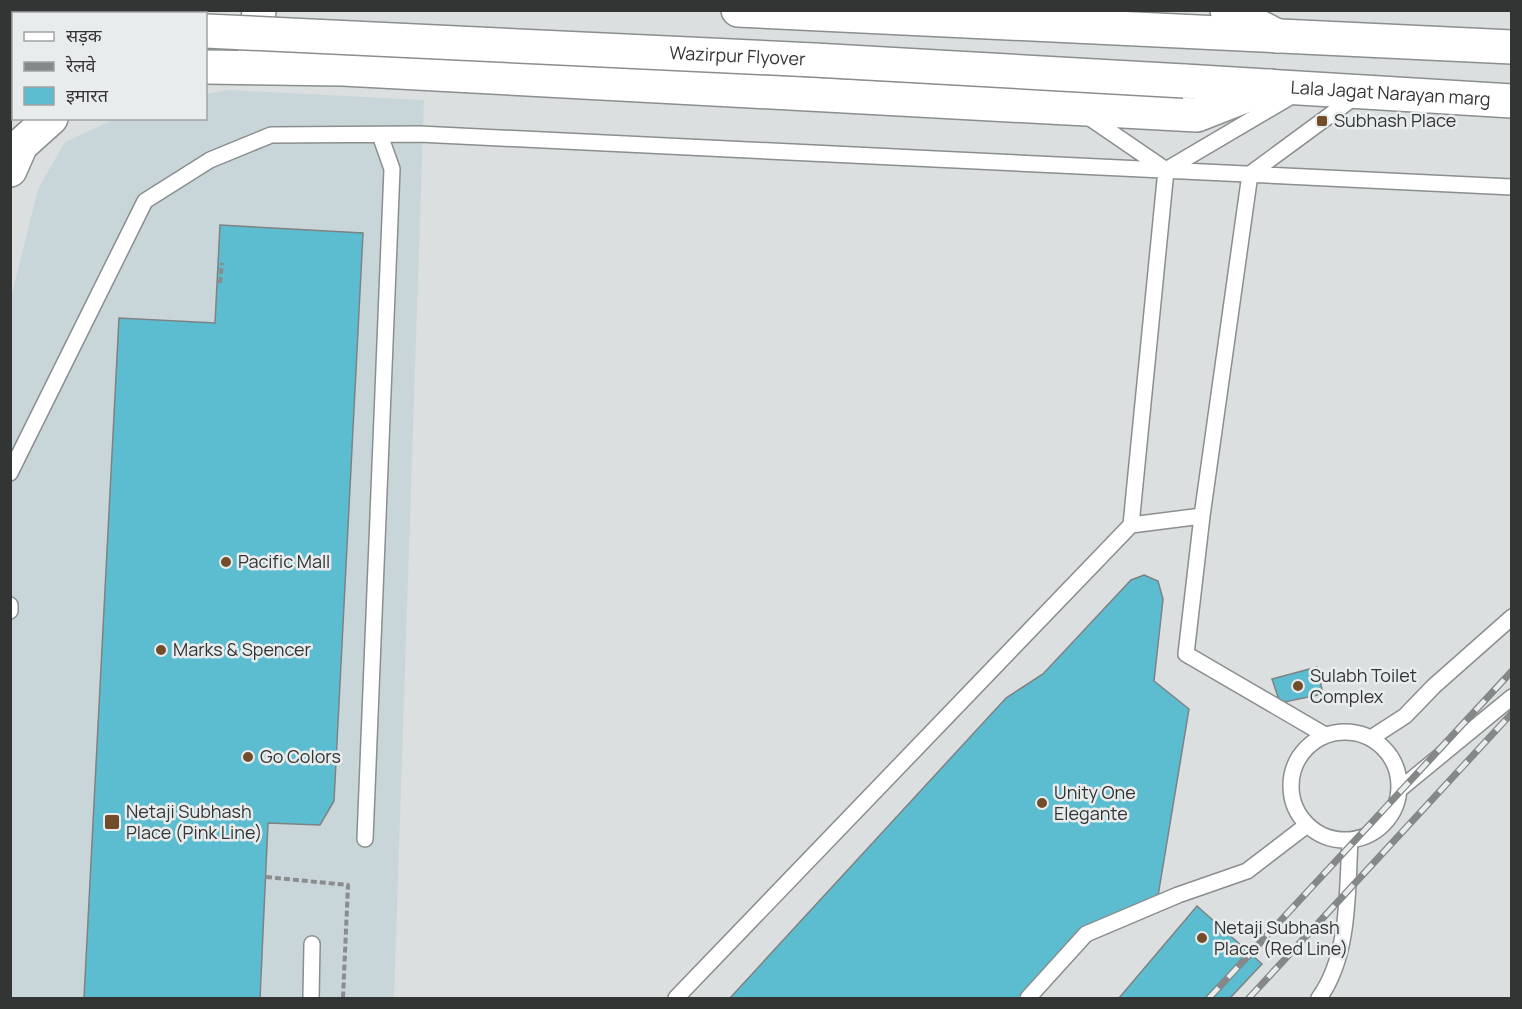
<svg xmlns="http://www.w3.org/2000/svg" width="1522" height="1009" viewBox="0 0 1522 1009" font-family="Manrope,'Noto Sans Devanagari',sans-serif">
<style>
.built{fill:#c9d6d9}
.building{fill:#5cbdd1;stroke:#7e8283;stroke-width:1.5}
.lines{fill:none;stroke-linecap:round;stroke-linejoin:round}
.service-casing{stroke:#8a8e8f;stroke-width:18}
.secondary-casing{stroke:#8a8e8f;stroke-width:36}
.primary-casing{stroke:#8a8e8f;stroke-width:36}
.path{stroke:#8a8d8d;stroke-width:4;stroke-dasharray:6 3;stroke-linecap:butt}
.service{stroke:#fff;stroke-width:15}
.secondary{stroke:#fff;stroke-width:33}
.primary{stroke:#fff;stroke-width:33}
.rail-casing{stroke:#858888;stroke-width:7}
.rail{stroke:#e8eced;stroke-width:4.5;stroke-dasharray:14;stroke-linecap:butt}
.secondary-bridge-casing{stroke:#8a8e8f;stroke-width:36;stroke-linecap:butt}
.secondary-bridge{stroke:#fff;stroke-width:33}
.poi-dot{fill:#734d29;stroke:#e8eced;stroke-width:2}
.labels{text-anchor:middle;stroke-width:5;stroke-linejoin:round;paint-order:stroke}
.street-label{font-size:18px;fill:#333535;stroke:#e8eced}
.poi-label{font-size:18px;fill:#333535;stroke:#e8eced;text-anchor:start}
</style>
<rect width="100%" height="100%" fill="#dbdfe0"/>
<path class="built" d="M229 90 424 100 394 998H11L10 302 17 274 38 189 65 142 115 119 206 118V94Z"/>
<path class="building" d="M220 225 363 233 334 801 320 825 268 823 260 998H84L119 318 215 323Z
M1144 575 1158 581 1163 599 1154 681 1189 709 1158 896 1087 927 1020 998H730L1006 698 1043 674 1131 580Z
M1317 667 1323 694 1280 703 1272 679Z
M1197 906 1262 964 1230 998H1119Z"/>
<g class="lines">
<defs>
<path id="service" d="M1087 116 1166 170
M1166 170 1295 94
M10 473 145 201 210 160 271 135 419 134 1512 187
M1202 516 1250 174 1356 96
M1131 525 1166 170
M10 605V611
M1291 786a54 54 0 1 1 108 0a54 54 0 1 1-108 0Z
M1371 738 1405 716 1434 686 1512 617
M1400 789 1512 697
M365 839 392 169 380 135
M311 998 312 944
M676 998 1131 525 1202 516 1186 654 1325 735
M1028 998 1086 934 1178 895 1247 871 1307 825
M1319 998C1350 955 1347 892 1350 840"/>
<g id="secondary">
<path d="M738 10 1512 47"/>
<path d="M10 22H14"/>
<path id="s1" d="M1184 81 1512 101"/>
</g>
<path id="primary" d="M1227 10 1277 36
M254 61 259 10
M206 67 343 69 1197 115 1271 86
M10 170 21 145 51 118"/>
</defs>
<use href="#service" class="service-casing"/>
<use href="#secondary" class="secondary-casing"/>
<use href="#primary" class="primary-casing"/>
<path class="path" d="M220 283 222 263
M266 877 348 885 343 998"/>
<use href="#service" class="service"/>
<use href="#secondary" class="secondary"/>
<use href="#primary" class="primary"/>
<defs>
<path id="rail" d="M1209 998 1512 671
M1249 998 1512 713"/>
</defs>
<use href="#rail" class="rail-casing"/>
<use href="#rail" class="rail"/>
<defs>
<g id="secondary-bridge">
<path id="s2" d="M206 31 814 60 1184 81"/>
</g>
</defs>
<use href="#secondary-bridge" class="secondary-bridge-casing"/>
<use href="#secondary-bridge" class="secondary-bridge"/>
</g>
<g class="poi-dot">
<rect x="1316" y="115" width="12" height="12" rx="3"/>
<circle cx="226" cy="562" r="6"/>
<circle cx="161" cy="650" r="6"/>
<circle cx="1298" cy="686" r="6"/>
<circle cx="248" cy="757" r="6"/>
<circle cx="1042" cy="803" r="6"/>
<rect x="104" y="814" width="16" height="16" rx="3"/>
<circle cx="1202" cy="938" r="6"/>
</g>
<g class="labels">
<g class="street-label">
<text dy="6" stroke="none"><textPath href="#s2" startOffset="532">Wazirpur Flyover</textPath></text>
<text dy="6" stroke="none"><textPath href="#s1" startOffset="207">Lala Jagat Narayan marg</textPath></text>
</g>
<g class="poi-label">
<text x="1334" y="127">Subhash Place</text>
<text x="238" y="568">Pacific Mall</text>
<text x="173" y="656">Marks &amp; Spencer</text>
<text x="1310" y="682">Sulabh Toilet<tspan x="1310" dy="21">Complex</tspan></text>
<text x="260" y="763">Go Colors</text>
<text x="1054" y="799">Unity One<tspan x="1054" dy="21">Elegante</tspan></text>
<text x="126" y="818">Netaji Subhash<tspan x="126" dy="21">Place (Pink Line)</tspan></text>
<text x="1214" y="934">Netaji Subhash<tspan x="1214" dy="21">Place (Red Line)</tspan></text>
</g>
</g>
<rect width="1522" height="1009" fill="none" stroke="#333535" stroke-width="24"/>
<rect x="12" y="12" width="195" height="108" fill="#e8eced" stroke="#a0a3a3" stroke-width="1.5"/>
<rect x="24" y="32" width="30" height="9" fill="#ffffff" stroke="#a0a3a3" stroke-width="1.5"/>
<text x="66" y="42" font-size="18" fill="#333535">सड़क</text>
<rect x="24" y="62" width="30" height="9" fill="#858888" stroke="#a0a3a3" stroke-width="1.5"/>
<text x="66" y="72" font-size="18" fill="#333535">रेलवे</text>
<rect x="24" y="87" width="30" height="18" fill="#5cbdd1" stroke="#a0a3a3" stroke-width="1.5"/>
<text x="66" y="102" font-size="18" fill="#333535">इमारत</text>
</svg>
